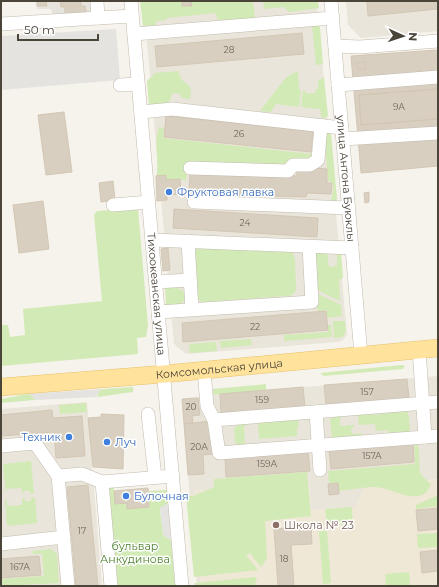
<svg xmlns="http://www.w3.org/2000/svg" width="439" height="587" viewBox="0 0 439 587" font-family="Montserrat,sans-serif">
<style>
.residential{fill:#eae5da}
.industrial{fill:#e6e2dd}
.education{fill:#efe8d6}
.green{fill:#d2eab5}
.parking{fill:#e5e3e0}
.building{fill:#d8cfc1;stroke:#d3c7b4}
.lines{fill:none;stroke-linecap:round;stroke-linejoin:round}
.minor-casing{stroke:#c2bbae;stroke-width:14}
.major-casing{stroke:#e6c16a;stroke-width:18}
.minor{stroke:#fff;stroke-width:13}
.major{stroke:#ffe39c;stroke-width:17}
.shop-dot{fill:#3f7fe0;stroke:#fff;stroke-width:1.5}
.education-dot{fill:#8d6e63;stroke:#fff;stroke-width:1.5}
.labels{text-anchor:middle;stroke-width:3;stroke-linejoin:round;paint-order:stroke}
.number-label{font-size:9px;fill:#6e675b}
.street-label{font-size:11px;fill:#4b4439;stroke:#fff}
.shop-label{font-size:11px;fill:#366cbe;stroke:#fff;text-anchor:start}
.education-label{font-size:11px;fill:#785e54;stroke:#fff;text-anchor:start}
.park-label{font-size:11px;fill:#4a7f2a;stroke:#fff}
</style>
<rect width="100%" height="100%" fill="#f6f3ec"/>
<path class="residential" d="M259 1H312L317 4 347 335 343 340 338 342 186 354 174 344 145 20Z
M346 1H438V31L361 38 348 25Z
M438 376V479L365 488 356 507 311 510 309 482 193 491 201 586H197L182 399 220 394Z
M87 402 102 586H1V409Z"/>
<path class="industrial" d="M36 1H90L91 14 53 17 51 9H37Z"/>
<path class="education" d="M438 479V586H201L193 491 309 482 311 510 356 507 365 488Z"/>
<path class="green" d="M140 1H253L255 18 218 20 215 13 167 18 166 20 156 21V25L143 26Z
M263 1H318L319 8 289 12 284 7 264 9Z
M315 24 320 27 323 64 316 65 312 25Z
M178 71 182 80 191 88 190 99 181 98V94L173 93 168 104 149 107 147 81 155 73Z
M298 71 299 90H301L299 107 276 104 271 112 260 111 284 80 288 76Z
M324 77 328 116 322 119 320 109 301 107 303 90H305V93H315L316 89H318V81Z
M159 127 164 128 163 138 312 154 314 130 318 127 316 159 287 169 187 166 186 181 180 179 164 180 156 178C160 161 153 144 159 127Z
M324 128 331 134 337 199 335 203 331 200 333 192V183L328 180Z
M136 208 138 209 148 325 146 337 137 338 138 354 1 366V325H8L10 337 25 335 23 309 102 301 94 215 97 211Z
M198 248 291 250 295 259 296 290 292 295 287 296 202 302 196 297 194 253Z
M327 252 329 267 337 266V252H341L343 278 339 280 340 301 315 289 313 254Z
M165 287H176L183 291 185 298C182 306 174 307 166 305Z
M316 293 341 305 342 316 327 318V310L318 311Z
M333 321H345L346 331 343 337 334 338Z
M328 325H331L332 337 284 341V335L328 332Z
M251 339 252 345 221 348 220 341Z
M216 342 217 351 190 353 189 344Z
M402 365 405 366 403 369 324 376 320 373Z
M266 384V390L213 395V389Z
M133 387V392L97 397 99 391 103 389Z
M27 394 31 395 35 400 1 403V399Z
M86 403 87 412 60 414 59 405Z
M390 409 408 411 410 428 409 432 389 434 388 430 376 431 375 424 359 425 358 415 347 416V413H386L374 414V415L390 413Z
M341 414 342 418H340V426L354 425V427L351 428 352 434 362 433 363 438H332L330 419Z
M298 416 299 426 297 427V436L259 439 258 423Z
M246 423 247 425 244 426 245 445H238L235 442 234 429 238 424Z
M414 440C422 448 418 461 420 472 422 477 427 480 431 484 422 510 392 487 375 487 363 487 350 490 337 491V483H329L328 471 415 464Z
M31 461 34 493 30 494V491H24L23 495 21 488 6 489V496L3 464Z
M307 472 311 516 265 521 267 558 261 567 249 552V554L246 555 258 570 194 577 186 496H193L214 487V479Z
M114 486V491L148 488V491L167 490 168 503 160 509 163 535 171 540 175 586H104L96 487Z
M438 495V506L416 509V505Z
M24 497 25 501H31V497L35 498 37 523 7 526 5 500 7 499V506L22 505V499Z
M352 507 353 531 339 524 327 525 325 509Z
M319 531H327L331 583 323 584Z
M438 533V547L418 548 417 534Z
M51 549 57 554 59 583 1 586V579L44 576 42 554H33L32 551Z
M409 572 410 586H386L385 574Z
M255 577 257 579 254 586H194L195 583Z"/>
<path class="parking" d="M116 29 120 80 1 90V36Z
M103 389 99 391 96 397 35 400 31 395 27 394Z
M168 503 171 540 163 535 160 508Z"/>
<path class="building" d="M37 1H46L47 6H37Z
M60 1H81V6H85L86 12 65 14V7H61Z
M182 1H191L192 6H182Z
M367 1H438V9L368 16Z
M302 33 304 54 157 67 155 46Z
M438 50V89L359 95 361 125 438 119V166L361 173 351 56Z
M357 62H365L366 69H358Z
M438 89V119L361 125 359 95Z
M64 112 72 172 46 175 38 115Z
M166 116 313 131 311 152 164 137Z
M313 168 327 169V183H332L331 194 307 193 306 197 189 194 190 173 297 176V171H313Z
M166 175V180L180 179 181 194 167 195V200L157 201 156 176Z
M113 181 115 200 101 202 99 183Z
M369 192V202L365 203 364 193Z
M43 201 49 249 19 253 13 205Z
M174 209 318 218 317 237 173 228Z
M168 248 170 270 163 271 161 249Z
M326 311 328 330 183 342 182 323Z
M407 379 409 398 326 405 324 385Z
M303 387 305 407 221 413 220 394Z
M198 398 200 415 192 416 193 423 184 424 182 399Z
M52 410 53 418 82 416 85 456 56 458 54 432 1 436V415Z
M101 414 124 415 123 469 93 467 88 418 101 417Z
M210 421 213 454 203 455 204 474 188 475 184 424Z
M413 443 414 462 331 469 329 450Z
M308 451 310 471 226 477 225 458Z
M338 483 339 494 329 495 328 484Z
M88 485 98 586H76L67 487Z
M148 488 149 507 127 509V503L115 504 114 491Z
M438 508V529L418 531 416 510Z
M311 526 312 544 291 545 294 586H278L274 529Z
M438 550V571L422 573 420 552Z
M39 556 41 575 1 578V559Z"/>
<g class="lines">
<defs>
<g id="minor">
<path d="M97 1 98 18 132 16"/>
<path id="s1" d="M131 1 182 586"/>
<path id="s2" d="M331 1 361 355"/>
<path d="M1 24 98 18"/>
<path d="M134 34 333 18"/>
<path d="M335 46 360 47 438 41"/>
<path d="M120 85 138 84"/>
<path d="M338 85 438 77"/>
<path d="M141 112 172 109 342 128"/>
<path d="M343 139 438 133"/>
<path d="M190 168 288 171 293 165H310L318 160 321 125"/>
<path d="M194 202 349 208"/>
<path d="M113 205 149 202"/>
<path d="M152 240 352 248"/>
<path d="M188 241 192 309"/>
<path d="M156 282 190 280"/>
<path d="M158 312 312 302 309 247"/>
<path d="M419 349 425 437"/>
<path d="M204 370 207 406 214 420 219 453 438 436"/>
<path d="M316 412 320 470"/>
<path d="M148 414 155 477"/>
<path d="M214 420 438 402"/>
<path d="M1 446 35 443 58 476 82 474 102 482 173 476"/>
<path d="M58 476 68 586"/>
<path d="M102 482 111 586"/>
<path d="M1 544 64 537"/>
</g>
<g id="major">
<path id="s3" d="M1 387 164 374 438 348"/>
</g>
</defs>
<use href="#minor" class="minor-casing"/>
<use href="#major" class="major-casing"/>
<use href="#minor" class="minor"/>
<use href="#major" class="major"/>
</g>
<g class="shop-dot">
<circle cx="169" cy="192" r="4"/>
<circle cx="69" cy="437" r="4"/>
<circle cx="107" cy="442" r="4"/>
<circle cx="126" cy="496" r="4"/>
</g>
<circle class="education-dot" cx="276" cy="525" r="4"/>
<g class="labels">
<g class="number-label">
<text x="229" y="53">28</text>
<text x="399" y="110">9А</text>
<text x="239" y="137">26</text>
<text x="245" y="226">24</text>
<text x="255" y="330">22</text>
<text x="367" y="395">157</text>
<text x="262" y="403">159</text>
<text x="191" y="410">20</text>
<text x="199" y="450">20А</text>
<text x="372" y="459">157А</text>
<text x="267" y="467">159А</text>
<text x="82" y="534">17</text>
<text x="284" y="562">18</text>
<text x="20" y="570">167А</text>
</g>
<g class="street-label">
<text dy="4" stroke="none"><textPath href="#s2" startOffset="178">улица Антона Буюклы</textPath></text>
<text dy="4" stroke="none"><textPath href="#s1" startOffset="294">Тихоокеанская улица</textPath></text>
<text dy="4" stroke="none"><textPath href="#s3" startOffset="219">Комсомольская улица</textPath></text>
</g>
<g class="shop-label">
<text x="177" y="196">Фруктовая лавка</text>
<text x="61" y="441" text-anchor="end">Техник</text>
<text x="115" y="446">Луч</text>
<text x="134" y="500">Булочная</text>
</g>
<g class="education-label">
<text x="284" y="529">Школа № 23</text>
</g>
<g class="park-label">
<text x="135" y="550">бульвар<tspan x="135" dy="13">Анкудинова</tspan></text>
</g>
</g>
<rect width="439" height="587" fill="none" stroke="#4b4439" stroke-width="4"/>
<g transform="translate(403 36) rotate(93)" stroke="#ffffff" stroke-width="3" paint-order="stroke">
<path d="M0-3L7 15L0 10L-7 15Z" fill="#4b4439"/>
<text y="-6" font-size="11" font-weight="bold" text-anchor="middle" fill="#4b4439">N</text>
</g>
<path d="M18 34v6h80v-6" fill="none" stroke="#4b4439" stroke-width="2"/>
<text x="24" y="34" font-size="12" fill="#4b4439" stroke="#ffffff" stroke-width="3" paint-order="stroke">50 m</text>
</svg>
